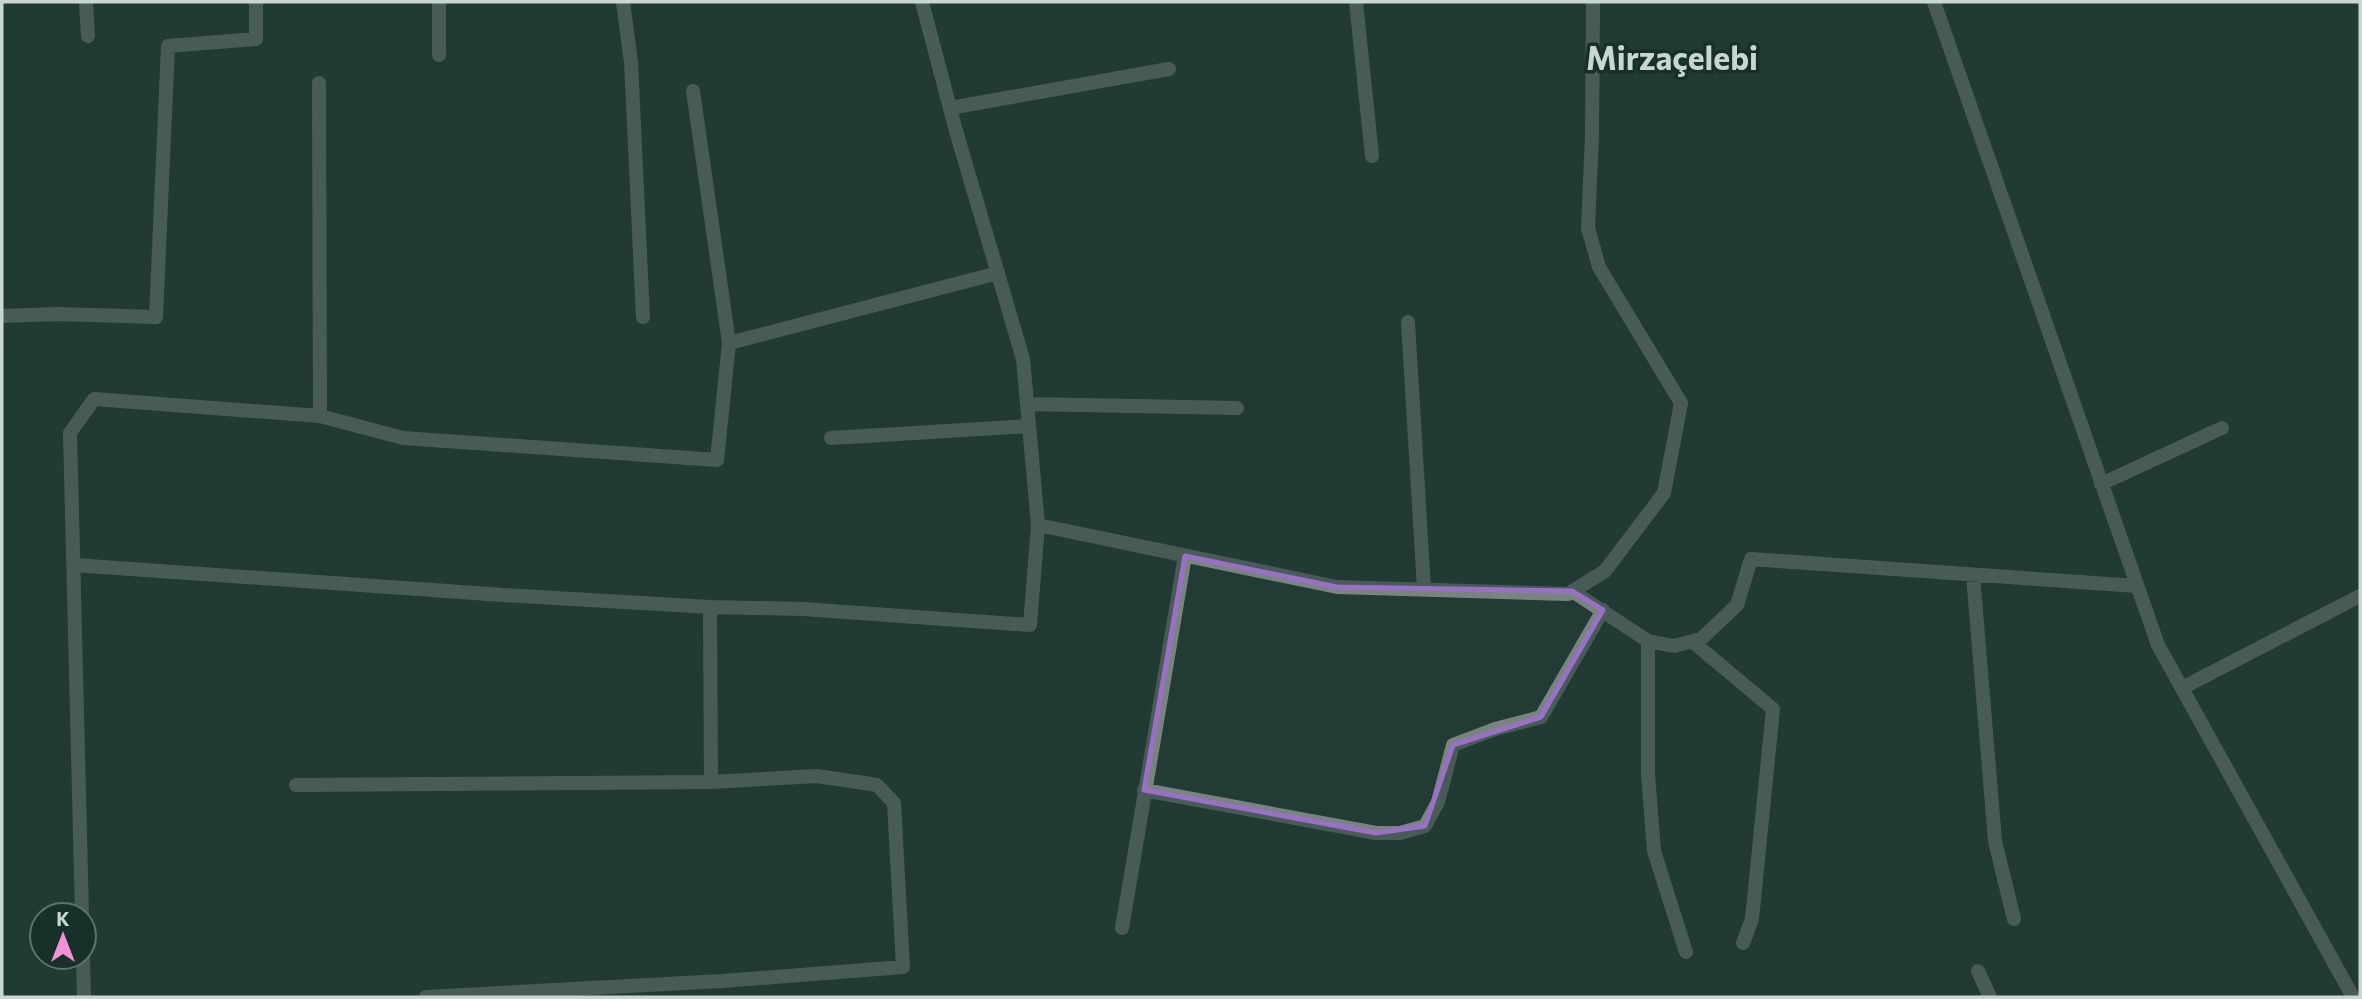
<svg xmlns="http://www.w3.org/2000/svg" width="2362" height="999" viewBox="0 0 2362 999" font-family="Commissioner,sans-serif">
<style>
.lines{fill:none;stroke-linecap:round;stroke-linejoin:round}
.minor{stroke:#798481;stroke-width:14}
.marked{fill:none;stroke:#9a70c7;stroke-width:5;stroke-linejoin:round}
.labels{text-anchor:middle;stroke-width:7;stroke-linejoin:round;paint-order:stroke}
.district-label{font-size:32px;font-weight:bold;fill:#c9d7d3;stroke:#18302a}
</style>
<rect width="100%" height="100%" fill="#223b34"/>
<g class="lines">
<path class="minor" d="M86 2 88 36
M439 2V55
M623 2 631 62 643 317
M1356 2 1372 156
M1934 2 2158 645 2353 997
M319 83 320 416
M950 108 1169 69
M2 316 58 314 156 317 168 46 256 39V2
M1408 322 1424 589
M729 343 998 273
M1027 404 1237 408
M831 438 1029 426
M2101 484 2222 428
M1038 525 1337 587 1568 594 1605 571 1664 493 1681 403 1599 267 1588 228 1592 136 1593 2
M74 565 503 595 710 607 803 609 1030 625 1038 525 1023 359 956 131 922 2
M1973 575 1995 841 2014 919
M1572 591 1648 641 1674 646 1701 639 1737 605 1751 559 2137 586
M710 607 711 782
M1648 641V774L1654 851 1686 952
M1693 642 1773 709 1752 919 1743 943
M2182 688 2360 596
M296 785 711 782 817 776 877 785 894 803 903 967 722 981 426 997
M1144 790 1376 833H1400L1425 826 1438 802 1453 745 1495 729 1541 717 1603 610
M82 915 70 433 94 399 320 416 403 438 717 460 729 343 693 91
M1122 928 1185 556
M83 957 84 997
M1978 971 1990 997"/>
</g>
<path d="M0 0H2362V999H0ZM1185 556 1337 587 1572 591 1603 610 1541 717 1453 745 1425 826 1376 833 1144 790Z" fill="#223b34" fill-opacity=".55" fill-rule="evenodd"/>
<path class="marked" d="M1185 556 1337 587 1572 591 1603 610 1541 717 1453 745 1425 826 1376 833 1144 790Z"/>
<g class="labels">
<g class="district-label">
<text x="1672" y="70">Mirzaçelebi</text>
</g>
</g>
<rect width="2362" height="999" fill="none" stroke="#c9d7d3" stroke-width="7"/>
<g transform="translate(63 936)"><circle r="33" fill="#18302a" stroke="#5f736e" stroke-width="2"/>
<path d="M0-5L12 26L0 18L-12 26Z" fill="#f391d6"/>
<text y="-10" font-size="19" font-weight="bold" text-anchor="middle" fill="#c9d7d3">K</text>
</g>
</svg>
